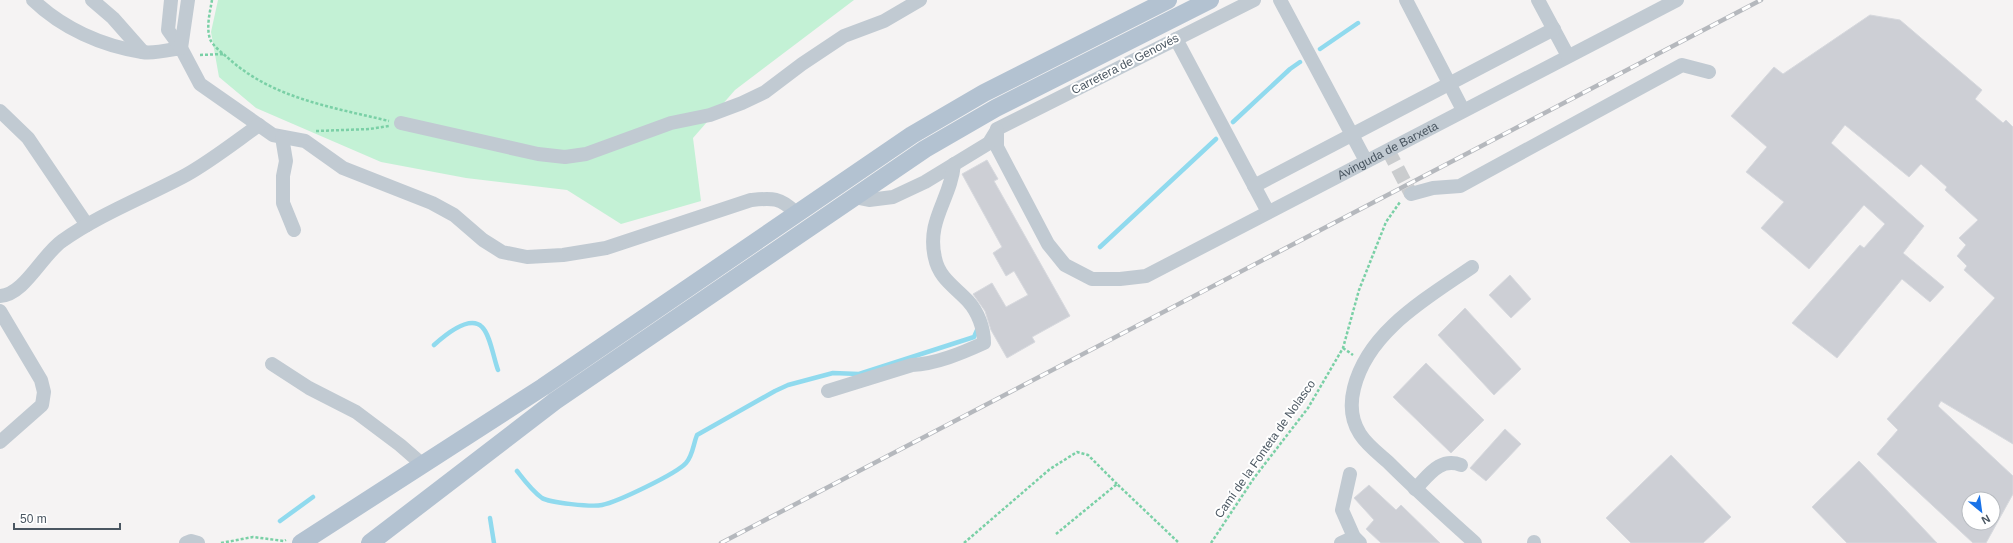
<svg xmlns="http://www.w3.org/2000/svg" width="2013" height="543" viewBox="0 0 2013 543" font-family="Helvetica,sans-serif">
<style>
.green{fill:#c3f1d5}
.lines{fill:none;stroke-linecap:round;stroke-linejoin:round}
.stream{stroke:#90daee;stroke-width:4.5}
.building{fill:#cdcfd5;stroke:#d7d9de;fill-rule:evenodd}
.minor-tunnel{stroke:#caccce;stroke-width:14;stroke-dasharray:14 7;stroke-linecap:butt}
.path{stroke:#7ad0a6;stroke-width:2.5;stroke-dasharray:3 2;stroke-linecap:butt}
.minor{stroke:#c1cad2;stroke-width:14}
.major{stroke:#b3c2d1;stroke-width:18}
.rail-casing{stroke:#b5b8bd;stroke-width:4.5}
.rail{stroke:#fff;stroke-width:3;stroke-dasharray:9;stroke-linecap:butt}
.labels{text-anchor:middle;stroke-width:4;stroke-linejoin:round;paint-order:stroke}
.street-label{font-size:12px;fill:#4a5661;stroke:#fff}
</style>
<rect width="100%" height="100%" fill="#f5f3f3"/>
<path class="green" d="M218 0H854L735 90 693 138 701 201 621 224 567 190 466 178 381 162 256 108 219 77 211 32Z"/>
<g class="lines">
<path class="stream" d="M1320 49 1358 23
M1233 122 1290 69 1300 62
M1100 247 1216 139
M434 345C444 336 469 314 482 327 490 334 494 360 498 370
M517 471C524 480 532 491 542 498 550 503 592 507 602 505 617 502 676 474 686 463 693 455 693 445 697 435L775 391 788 385 833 373 859 374 974 337 978 328
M490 518 494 543
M280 521 313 497"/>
</g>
<path class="building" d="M1870 15 1900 20 1982 90 1975 99 2003 123 2006 120 2013 127V444L1941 401 1938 406 2013 476V494L1986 543H1973L1877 454 1898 430 1887 419 1995 298 1964 270 1967 266 1957 256 1966 245 1959 238 1978 220 1945 190 1947 187 1921 164 1909 177 1845 125 1831 143 1924 226 1903 253 1944 287 1930 302 1902 279 1837 358 1792 323 1860 245 1864 248 1885 224 1864 205 1809 269 1761 228 1784 202 1746 172 1767 147 1731 116 1774 67 1783 74ZM1969 499H1993V523H1969Z
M987 160 998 179 994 181 1070 316 1032 337 1035 342 1007 358 991 330 985 311 973 294 992 283 1006 307 1028 295 1014 271 1006 276 993 253 1002 247 962 174Z
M1510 275 1531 299 1511 318 1489 295Z
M1465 308 1521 369 1494 395 1438 335Z
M1426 363 1484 420 1451 453 1393 397Z
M1505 429 1521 444 1486 481 1470 468Z
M1671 455 1731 517 1703 543H1631L1606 518Z
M1859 461 1865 467 1937 543H1847L1812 507Z
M1369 485 1396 510 1401 505 1440 543H1381L1366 529 1374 520 1354 498Z"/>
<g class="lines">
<path class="minor-tunnel" d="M1388 150 1411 194"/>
<path class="path" d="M212 0C210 12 206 27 210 39 212 45 222 53 227 57 271 98 331 107 389 121
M200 55 223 54
M316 131 370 129 389 126
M1343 348 1353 355
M1056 534 1117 484 1179 543
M221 543 253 537 284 541 286 540
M964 543 1050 469 1077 452 1088 455 1117 484
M1211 543 1254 478 1308 408 1343 348 1359 290 1386 222 1400 202"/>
<g class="minor">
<path d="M33 0C62 28 102 46 142 52 154 54 169 50 181 48L200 84 273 135 305 141 343 168 432 203 454 215 483 240 502 252 527 257 563 255 606 248 751 200C772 198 780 197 796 213"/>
<path d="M92 0 113 18 143 52"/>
<path d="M171 0 168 30 181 48"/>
<path id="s1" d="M1254 0 997 129V147L1048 244 1065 265 1092 279H1120L1146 276 1677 0"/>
<path d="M1280 0 1366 161"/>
<path d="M1406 0 1463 110"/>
<path d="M1538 0 1568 56"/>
<path d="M1176 39 1268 212"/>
<path d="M181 48 188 0"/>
<path d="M0 111 28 138 87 225"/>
<path d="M401 123 538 154 565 157 586 154 671 123 710 115 742 103 765 92 802 64 844 36 884 21 920 0"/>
<path d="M282 137 286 161 283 176V203L294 230"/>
<path d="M1254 186 1554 29"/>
<path d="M1411 194 1433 188 1460 186 1682 65 1709 72"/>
<path d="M854 197 869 200 893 197 925 182 989 143 997 130"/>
<path d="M1472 267C1427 298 1368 331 1354 388 1350 404 1351 420 1360 434 1367 445 1379 454 1388 462 1416 490 1445 516 1475 543"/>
<path d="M0 296C24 295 42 255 62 241 100 214 145 197 186 175 211 161 235 142 259 125"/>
<path d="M0 311 41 380 44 392 42 405 0 442"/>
<path d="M272 364 309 388 356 412 400 445 423 465"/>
<path d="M828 391 912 365C936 364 962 353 984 343 984 328 978 312 968 301 955 287 939 278 935 258 926 220 951 199 954 164"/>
<path d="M1350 474 1342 510 1354 537 1360 543"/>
<path d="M1415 489C1429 475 1440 457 1461 465"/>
<path d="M186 543 191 541 198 543"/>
<path d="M1341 543 1354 537"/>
<path d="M1534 543V542"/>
</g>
<path class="major" d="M301 543 543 387 912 135 984 93 1168 0
M370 543 555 401 925 149 996 108 1210 0"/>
<defs>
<path id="rail" d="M721 543 1761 0"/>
</defs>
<use href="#rail" class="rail-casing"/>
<use href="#rail" class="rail"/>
</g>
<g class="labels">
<g class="street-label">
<text transform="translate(1125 64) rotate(-27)" y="4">Carretera de Genovés</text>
<text dy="4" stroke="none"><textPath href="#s1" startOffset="799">Avinguda de Barxeta</textPath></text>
<text transform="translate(1265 449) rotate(-55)" y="4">Camí de la Fonteta de Nolasco</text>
</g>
</g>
<g transform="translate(1981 511) rotate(151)"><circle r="19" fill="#ffffff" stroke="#b7bbc0"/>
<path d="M0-3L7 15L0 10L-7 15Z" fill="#1a73e8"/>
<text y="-6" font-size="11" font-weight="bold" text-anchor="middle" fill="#4a5661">N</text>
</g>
<path d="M14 523v6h106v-6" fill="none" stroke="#4a5661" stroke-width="2"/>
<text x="20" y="523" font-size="12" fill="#4a5661" stroke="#ffffff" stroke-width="3" paint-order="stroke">50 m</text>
</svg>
